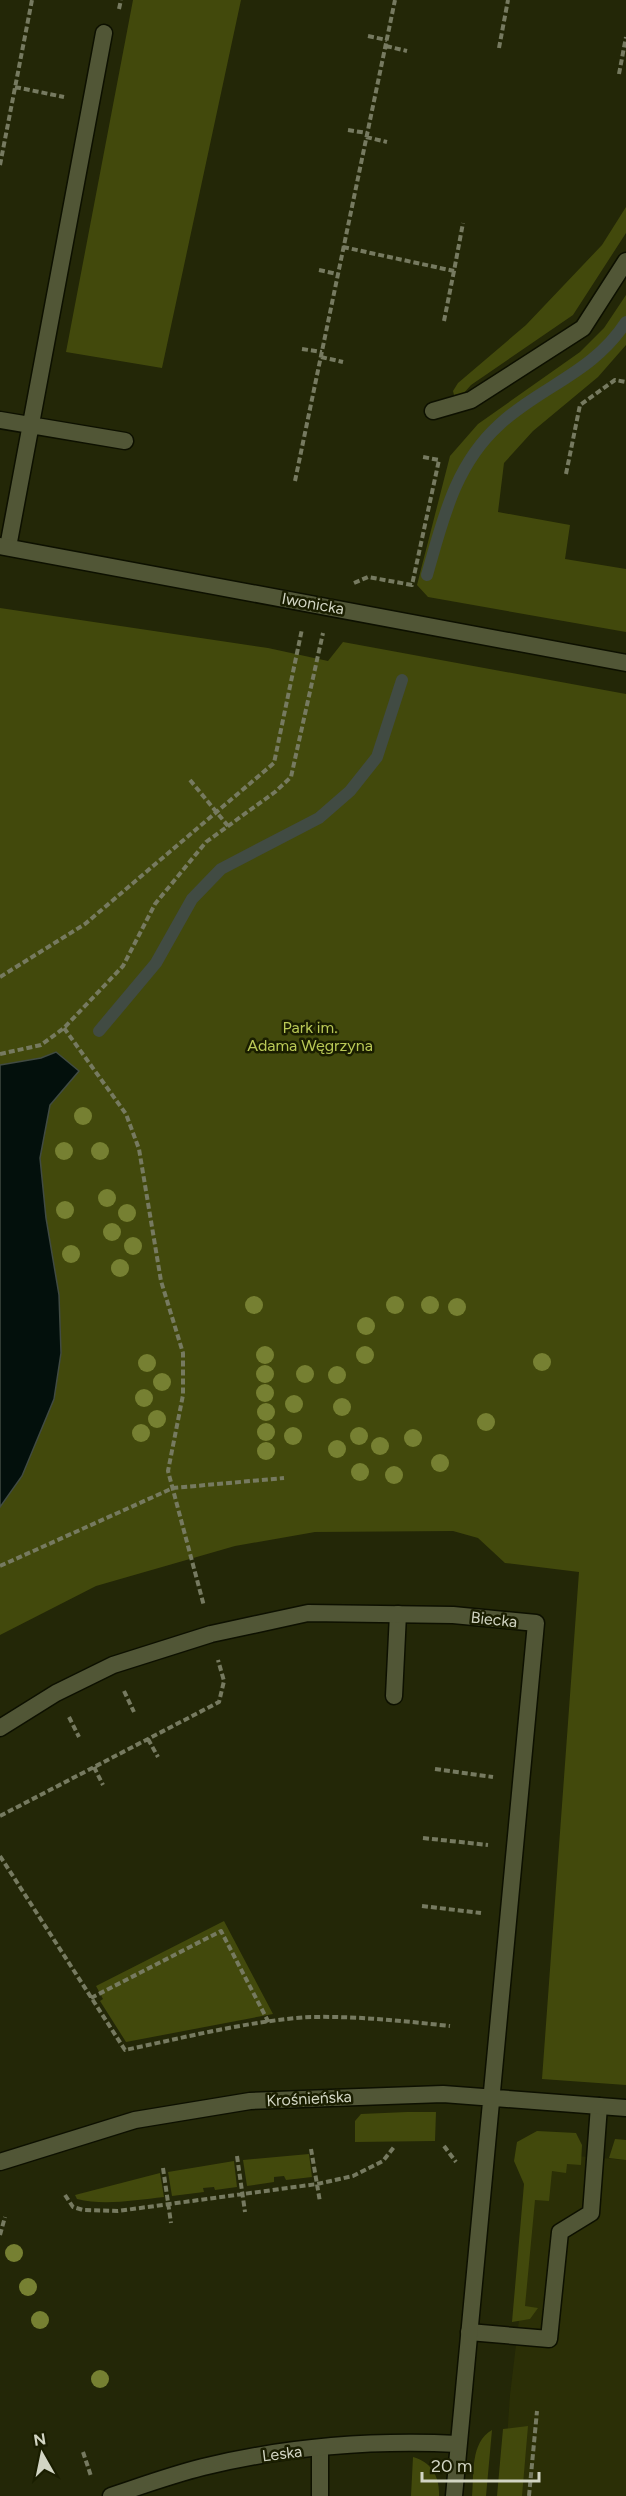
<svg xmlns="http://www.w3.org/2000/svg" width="626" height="2496" viewBox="0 0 626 2496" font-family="Figtree,sans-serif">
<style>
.built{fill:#2b2f06}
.green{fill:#42490c}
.water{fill:#03100c;stroke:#414b43;stroke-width:1.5}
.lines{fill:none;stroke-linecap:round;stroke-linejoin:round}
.stream{stroke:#414b43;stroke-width:12}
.service-casing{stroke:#0d1000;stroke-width:19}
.minor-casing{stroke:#0d1000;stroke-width:19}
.path{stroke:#767a60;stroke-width:4;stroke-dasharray:6 3;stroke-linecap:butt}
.service{stroke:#515636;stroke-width:16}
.minor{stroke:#515636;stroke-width:16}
.tree{fill:#768032}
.labels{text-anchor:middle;stroke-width:5;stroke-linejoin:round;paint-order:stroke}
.street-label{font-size:16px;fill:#d2d5c3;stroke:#1a1e00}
.park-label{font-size:16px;fill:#bac956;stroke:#1a1e00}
</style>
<rect width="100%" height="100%" fill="#232707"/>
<path class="built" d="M577 2156 626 2160V2496H503L510 2395 536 2178Z"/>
<path class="green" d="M133 0H241L162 368 66 352Z
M626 207V233L573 315 471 385 463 394 454 395 453 391 458 383 526 325 602 245Z
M626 295V345L598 377 533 431 504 463 498 512 570 525 565 559 626 569V632L428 597 417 585 450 456 478 424 580 352 604 328Z
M0 608 268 648 328 661 343 642 626 694V2085L542 2079 579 1572 505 1563 478 1538 453 1531 315 1532 235 1546 96 1586 0 1635Z
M224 1921 273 2014 126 2042 100 2001 103 1999 96 1986Z
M407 2112H436L435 2141 355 2142V2121L361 2114Z
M537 2131 576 2133 582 2145 581 2165 567 2164 566 2173 552 2171 549 2201 535 2200 525 2306 538 2308 530 2319 512 2322 524 2184 514 2161 517 2142Z
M615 2139 626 2140V2160L609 2158Z
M309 2154 312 2177 286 2180 284 2176 274 2177V2182L247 2186 243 2160Z
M234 2161 237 2187 215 2190 214 2187 203 2188 204 2192 172 2196 168 2172Z
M160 2173 164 2197C136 2200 104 2206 77 2199L75 2195Z
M528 2426 522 2496H497L503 2429Z
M492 2430 486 2496H472C474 2475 470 2442 492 2430Z
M413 2457C432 2462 440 2478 439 2496H411Z"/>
<path class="water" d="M56 1052 79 1071 50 1105 40 1158 46 1218 59 1295 61 1353 54 1399 22 1476 0 1507V1065L41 1058Z"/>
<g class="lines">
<path class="stream" d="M427 575C443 519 455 465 499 425 541 386 593 373 626 322
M99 1031 156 963 192 899 221 869 319 818 350 791 377 757 402 680"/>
<defs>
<path id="service" d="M433 411 471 400 583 328 626 261
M0 420 125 441
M8 547 104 33
M394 1696 398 1614
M469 2332 549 2339 560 2232 591 2213 599 2106
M320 2448V2496"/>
<path id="minor" d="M0 546 626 663
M0 1728 56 1693 113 1665 211 1634 308 1613 453 1615 536 1623 454 2496
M0 2162 135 2120 250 2101 443 2094 626 2108
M111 2496C141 2486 171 2475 203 2467 285 2447 374 2440 458 2444"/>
</defs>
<use href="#service" class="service-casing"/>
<use href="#minor" class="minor-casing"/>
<path class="path" d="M119 9 121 0
M368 36 387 40
M386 46 407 51
M499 48 508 0
M619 74 626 37
M15 87 64 97
M348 130 367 133
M366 137 387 142
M0 165 32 0
M343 247 454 271 463 223
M319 270 337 274
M444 321 454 271
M302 349 322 352
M321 357 343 362
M566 474 580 405 615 380 626 382
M295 481 395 0
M354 583 368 577 412 585 439 460 423 457
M190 780 228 826
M0 977 85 924 274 763 302 629
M64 1028 126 1114 139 1149 161 1281 183 1353V1395L168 1471 204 1606
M0 1054 41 1045 64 1028 123 966 155 904 206 842 275 792 291 777 323 633
M0 1566 173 1488 284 1478
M124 1691 134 1712
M69 1717 79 1737
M148 1739 158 1757
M94 1767 103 1785
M435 1769 493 1777
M0 1816 219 1702 224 1681 218 1660
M423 1838 488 1845
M0 1856 125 2050C182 2038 253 2020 311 2017 358 2016 403 2021 450 2026
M422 1906 481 1913
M91 1998 221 1931 269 2023
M444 2146 456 2162
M311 2149 320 2202
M237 2156 245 2212
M163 2168 171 2223
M65 2195 73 2207 83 2210 118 2211 317 2184 353 2176 383 2161 394 2147
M0 2235 5 2217
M83 2452 91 2476
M529 2496 537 2411"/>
<use href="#service" class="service"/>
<use href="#minor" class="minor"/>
</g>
<g class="tree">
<circle cx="83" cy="1116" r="9"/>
<circle cx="64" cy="1151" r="9"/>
<circle cx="100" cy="1151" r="9"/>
<circle cx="107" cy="1198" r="9"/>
<circle cx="65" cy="1210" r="9"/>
<circle cx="127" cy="1213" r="9"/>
<circle cx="112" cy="1232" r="9"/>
<circle cx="133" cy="1246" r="9"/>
<circle cx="71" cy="1254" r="9"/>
<circle cx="120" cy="1268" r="9"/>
<circle cx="254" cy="1305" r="9"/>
<circle cx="395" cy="1305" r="9"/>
<circle cx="430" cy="1305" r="9"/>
<circle cx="457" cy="1307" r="9"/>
<circle cx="366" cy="1326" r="9"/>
<circle cx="265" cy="1355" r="9"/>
<circle cx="365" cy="1355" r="9"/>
<circle cx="542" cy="1362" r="9"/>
<circle cx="147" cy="1363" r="9"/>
<circle cx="265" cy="1374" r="9"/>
<circle cx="305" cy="1374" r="9"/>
<circle cx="337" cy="1375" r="9"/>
<circle cx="162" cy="1382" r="9"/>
<circle cx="265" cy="1393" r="9"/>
<circle cx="144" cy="1398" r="9"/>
<circle cx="294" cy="1404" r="9"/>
<circle cx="342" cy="1407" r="9"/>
<circle cx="266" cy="1412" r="9"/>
<circle cx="157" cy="1419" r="9"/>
<circle cx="486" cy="1422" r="9"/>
<circle cx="266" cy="1432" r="9"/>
<circle cx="141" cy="1433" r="9"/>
<circle cx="293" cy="1436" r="9"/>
<circle cx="359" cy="1436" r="9"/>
<circle cx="413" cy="1438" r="9"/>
<circle cx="380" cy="1446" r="9"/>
<circle cx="337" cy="1449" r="9"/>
<circle cx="266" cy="1451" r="9"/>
<circle cx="440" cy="1463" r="9"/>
<circle cx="360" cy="1472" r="9"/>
<circle cx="394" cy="1475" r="9"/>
<circle cx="14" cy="2253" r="9"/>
<circle cx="28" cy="2287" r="9"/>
<circle cx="40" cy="2320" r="9"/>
<circle cx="100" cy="2379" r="9"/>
</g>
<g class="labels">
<g class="street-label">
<text transform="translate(313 603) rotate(10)" y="6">Iwonicka</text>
<text transform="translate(494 1619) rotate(6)" y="6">Biecka</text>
<text transform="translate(309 2098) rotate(-3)" y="6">Krośnieńska</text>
<text transform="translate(282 2453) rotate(-7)" y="6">Leska</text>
</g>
<g class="park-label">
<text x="310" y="1033">Park im.<tspan x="310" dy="18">Adama Węgrzyna</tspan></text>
</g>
</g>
<g transform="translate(42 2454) rotate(351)" stroke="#1a1e00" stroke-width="4.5" paint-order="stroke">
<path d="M0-4.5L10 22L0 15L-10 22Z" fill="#d2d5c3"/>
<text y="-9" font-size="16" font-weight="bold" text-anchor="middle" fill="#d2d5c3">N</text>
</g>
<path d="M422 2472v9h117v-9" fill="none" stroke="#d2d5c3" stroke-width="3"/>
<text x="431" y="2472" font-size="18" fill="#d2d5c3" stroke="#1a1e00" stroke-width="4.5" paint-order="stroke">20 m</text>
</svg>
